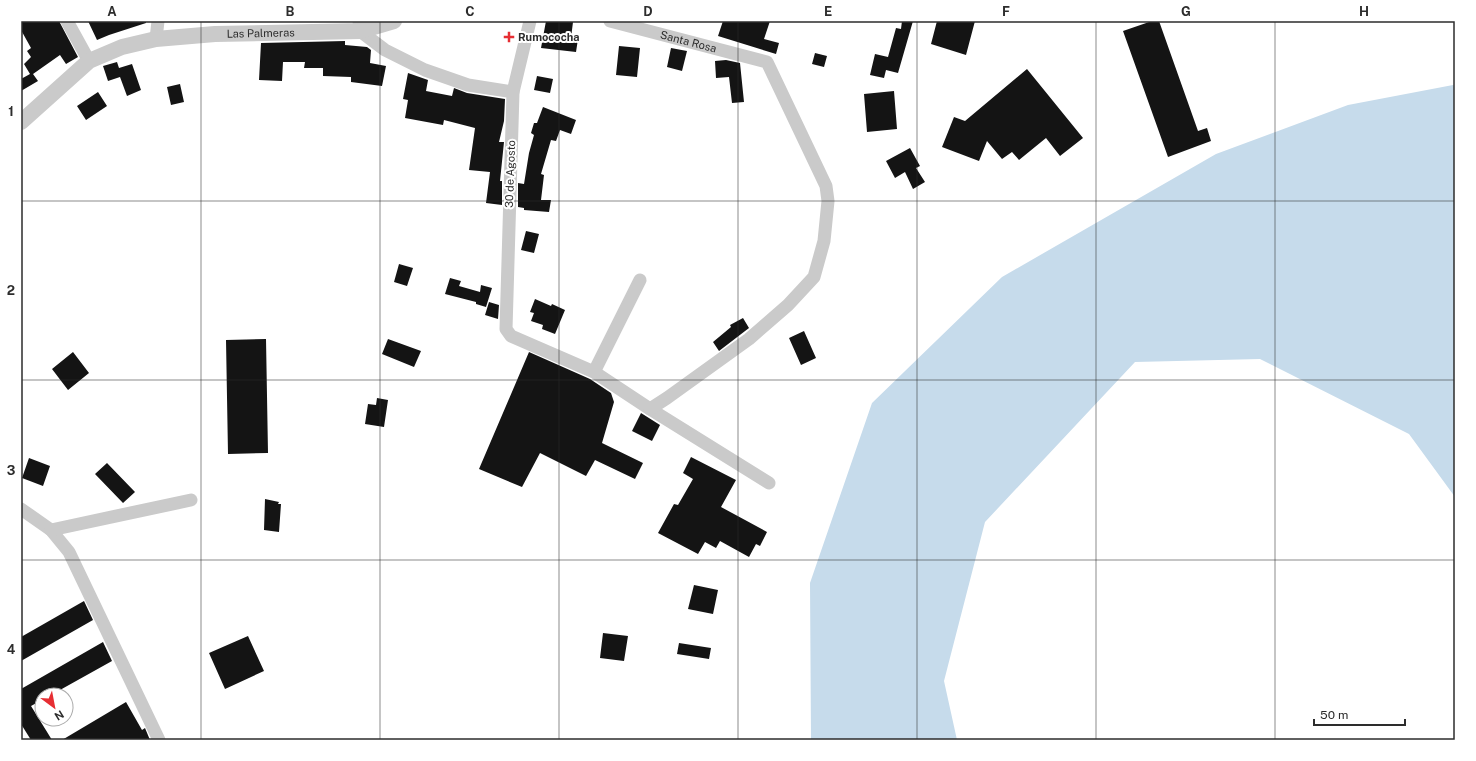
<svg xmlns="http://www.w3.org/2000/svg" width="1476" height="761" viewBox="0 0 1476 761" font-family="'Public Sans',sans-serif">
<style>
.water{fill:#c6dbeb}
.building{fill:#141414}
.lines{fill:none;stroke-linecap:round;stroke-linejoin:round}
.minor{stroke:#cacaca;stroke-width:13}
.tertiary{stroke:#cacaca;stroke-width:16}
.grid{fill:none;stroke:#2d2d2d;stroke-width:1;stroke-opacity:0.55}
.poi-dot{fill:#e62e33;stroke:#fff;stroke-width:1.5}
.labels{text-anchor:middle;stroke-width:4;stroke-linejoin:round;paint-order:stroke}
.street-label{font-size:11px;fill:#2d2d2d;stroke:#fff}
.poi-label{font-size:11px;font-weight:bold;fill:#2d2d2d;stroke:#fff;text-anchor:start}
.neatline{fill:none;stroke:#2d2d2d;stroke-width:1.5}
.grid-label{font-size:13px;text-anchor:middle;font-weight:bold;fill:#2d2d2d}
</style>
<rect width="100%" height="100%" fill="#fff"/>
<path class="water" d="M1453 85 1455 86V497L1409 434 1260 359 1135 362 985 522 944 681 957 740H811L810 583 872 403 1002 277 1216 154 1348 105Z"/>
<path class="building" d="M21 21H59L78 57 66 64 60 55 33 74 38 81 21 91V79L30 74 24 64 31 57 27 51 31 48 21 30Z
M88 21H146V23L109 35 97 40Z
M546 21 573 22 571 38 578 39 576 52 541 48Z
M723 21H770L764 39 779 43 776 54 718 36Z
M902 21H913L898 73 886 70 884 78 870 75 875 54 888 57 896 28 901 29Z
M937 21H975L966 55 931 44Z
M1152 21H1159L1198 131 1207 128 1211 141 1168 157 1123 31Z
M345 41V45L367 47 371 50 370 63 386 66 382 86 351 82V77L323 76V68H304L305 62H283L282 81 259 80 261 43Z
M619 46 640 48 637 77 616 75Z
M671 48 687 51 682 71 667 67Z
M815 53 827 56 824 67 812 64Z
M726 60 740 63 744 102 732 103 729 77 716 78 715 61Z
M117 62 119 68 132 64 141 90 127 96 120 77 108 81 103 66Z
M1027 69 1083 138 1060 156 1046 138 1019 160 1012 152 1002 159 987 141 979 161 942 147 954 117 965 121Z
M408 73 428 80 426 91 452 96 454 88 467 93 505 99 504 121 499 142H504L500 181H502V205L486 203 490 172 469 170 475 128 444 120 443 125 405 118 408 100 403 99Z
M537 76 553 79 550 93 534 90Z
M180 84 184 102 171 105 167 87Z
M894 91 897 129 867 132 864 94Z
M98 92 107 106 86 120 77 106Z
M543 107 576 120 571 134 560 130 556 141 551 140 541 174 544 175 541 200H551L549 212 524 210V208L518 207V183L524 184 529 153 534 135 531 133 534 123H537Z
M910 148 920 166 916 168 925 182 913 189 905 172 895 178 886 161Z
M526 231 539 234 534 253 521 250Z
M399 264 413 268 407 286 394 282Z
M450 278 461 281 459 286 480 292 481 285 492 288 486 307 476 304V302L445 294Z
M535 299 551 306 552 304 565 310 555 334 542 329 543 325 531 321 534 313 530 312Z
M489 302 499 305 498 319 485 315Z
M743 318 749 328 719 351 713 342 731 327 730 325Z
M804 331 816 358 801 365 789 338Z
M266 339 268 453 228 454 226 340Z
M388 339 421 351 414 367 382 354Z
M73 352 89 373 68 390 52 369Z
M529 352 590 379 611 393 614 402 602 443 643 463 635 479 595 460 586 476 540 453 522 487 479 469Z
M377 398 388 400 384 427 365 424 368 404 376 405Z
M641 413 660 425 652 441 632 431Z
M691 457 736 480 721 507 767 532 760 546 756 544 749 557 720 541 716 548 705 542 698 554 658 533 674 504 678 505 693 479 683 473Z
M29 458 50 466 43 486 22 478Z
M107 463 135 492 123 503 95 474Z
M265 499 279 502 278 504H281L279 532 264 530Z
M694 585 718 590 713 614 688 609Z
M84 601 93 620 21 661V637Z
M603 633 628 636 624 661 600 658Z
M248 636 264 671 225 689 209 653Z
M103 642 112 661 51 695H42V700L31 706 52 740H31L21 724V689Z
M679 643 711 648 709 659 677 654Z
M126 702 142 730 145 728 150 740H62Z"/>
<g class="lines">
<g class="minor">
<path d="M67 21 89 61"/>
<path d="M359 21 360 31 385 50 425 70 468 85 513 92"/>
<path d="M530 21 513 92 506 329 511 336 594 372 650 409 769 483"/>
<path id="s1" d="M610 21 767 62 826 186 828 201 824 241 814 277 788 305 749 339 667 398 650 409"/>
<path d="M156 39 158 21"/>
<path d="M594 372 640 280"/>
<path d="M21 509 51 530 69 552 159 740"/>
<path d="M51 530 191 500"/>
</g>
<path class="tertiary" id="s2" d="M21 122 89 61 122 47 156 39 215 34 360 31 394 21"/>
</g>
<path class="grid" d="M201 21V740M380 21V740M559 21V740M738 21V740M917 21V740M1096 21V740M1275 21V740M21 201H1455M21 380H1455M21 560H1455"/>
<path class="poi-dot" d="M507 31h4v4h4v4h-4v4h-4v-4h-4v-4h4z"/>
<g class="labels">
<g class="street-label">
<text dy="4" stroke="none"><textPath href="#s2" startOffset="267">Las Palmeras</textPath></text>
<text dy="4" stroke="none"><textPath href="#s1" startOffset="81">Santa Rosa</textPath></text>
<text transform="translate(510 174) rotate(-88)" y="4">30 de Agosto</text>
</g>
<g class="poi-label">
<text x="518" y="41">Rumococha</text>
</g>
</g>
<rect width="1476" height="761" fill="none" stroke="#ffffff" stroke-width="44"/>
<g transform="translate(54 707) rotate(148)"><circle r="19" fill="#ffffff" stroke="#ababab"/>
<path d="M0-3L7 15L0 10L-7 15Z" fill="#e62e33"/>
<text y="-6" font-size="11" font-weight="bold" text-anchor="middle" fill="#2d2d2d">N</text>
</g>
<path d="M1314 719v6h91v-6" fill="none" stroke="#2d2d2d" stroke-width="2"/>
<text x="1320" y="719" font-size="12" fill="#2d2d2d" stroke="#ffffff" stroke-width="3" paint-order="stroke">50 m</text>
<rect x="22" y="22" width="1432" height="717" class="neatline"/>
<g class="grid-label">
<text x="112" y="16">A</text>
<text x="290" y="16">B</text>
<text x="470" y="16">C</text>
<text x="648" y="16">D</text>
<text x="828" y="16">E</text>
<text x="1006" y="16">F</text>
<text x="1186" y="16">G</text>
<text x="1364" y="16">H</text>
<text x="11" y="116">1</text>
<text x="11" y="295">2</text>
<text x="11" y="475">3</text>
<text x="11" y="654">4</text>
</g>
</svg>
